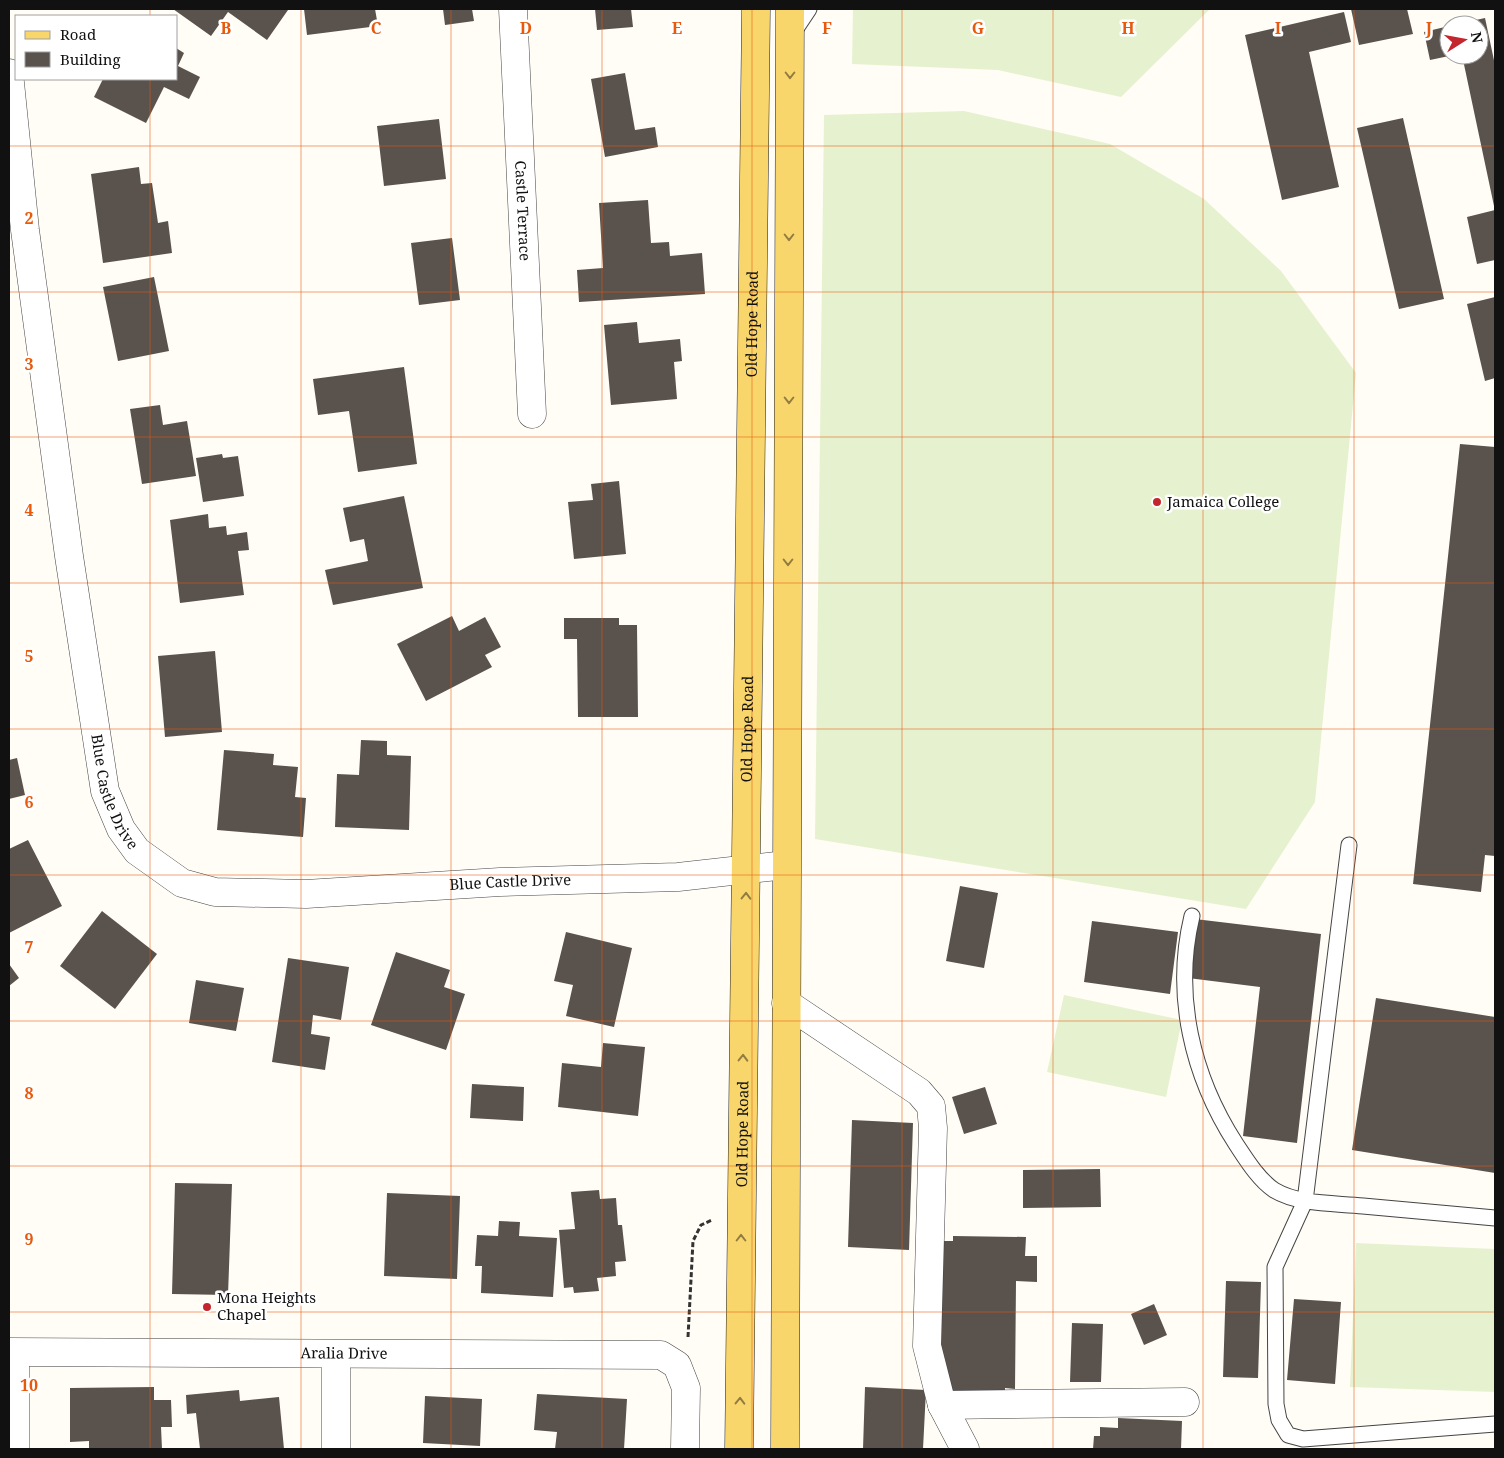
<svg xmlns="http://www.w3.org/2000/svg" width="1504" height="1458" viewBox="0 0 1504 1458" font-family="'Noto Serif',serif">
<style>
.pitch{fill:#e6f2cf}
.building{fill:#5a524d}
.lines{fill:none;stroke-linecap:round;stroke-linejoin:round}
.lane-casing{stroke:#444;stroke-width:17}
.street-casing{stroke:#444;stroke-width:29}
.primary-casing{stroke:#222;stroke-width:29}
.path{stroke:#333;stroke-width:3;stroke-dasharray:5 2.5;stroke-linecap:butt}
.lane{stroke:#fff;stroke-width:15}
.street{stroke:#fff;stroke-width:28}
.primary{stroke:#f9d66b;stroke-width:28}
.oneway{stroke:#917d42}
.grid{fill:none;stroke:#e8590c;stroke-width:1;stroke-opacity:0.55}
.poi-dot{fill:#c4262e;stroke:#fff;stroke-width:2}
.labels{text-anchor:middle;stroke-width:5;stroke-linejoin:round;paint-order:stroke}
.street-label{font-size:15px;fill:#111;stroke:#fff}
.poi-label{font-size:15px;fill:#111;stroke:#fff;text-anchor:start}
.grid-label{font-size:16px;text-anchor:middle;font-weight:bold;fill:#e8590c;stroke:#fff;stroke-width:5;stroke-linejoin:round;paint-order:stroke}
</style>
<rect width="100%" height="100%" fill="#fffdf5"/>
<path class="pitch" d="M853 9H1210L1121 97 998 70 852 64Z
M964 111 1110 144 1204 199 1281 271 1356 373 1315 802 1246 909 815 839 824 115Z
M1064 995 1182 1020 1166 1097 1047 1072Z
M1356 1243 1495 1249V1392L1350 1387Z"/>
<path class="building" d="M173 9H286L288 10 267 40 228 12 211 36Z
M304 9H375L378 26 307 35Z
M443 9H472L474 21 445 25Z
M595 9H631L633 27 597 30Z
M1351 9H1407L1413 34 1359 45Z
M1344 12 1351 42 1309 52 1339 187 1282 200 1245 35Z
M1485 18 1495 65 1494 206 1462 55H1479V25L1458 24Z
M1449 26V56L1430 60 1424 32Z
M176 48 184 53 178 66 200 77 189 99 164 87 146 123 94 97 103 79H176Z
M625 73 635 130 655 127 658 147 605 157 591 79Z
M1403 118 1444 299 1399 309 1357 128Z
M439 119 446 179 384 186 377 126Z
M139 167 141 184 152 183 158 223 168 221 172 253 103 263 91 174Z
M648 200 651 243 669 242 670 256 702 253 705 294 579 302 577 270 603 268 599 203Z
M1495 210V260L1477 264 1467 217Z
M452 238 460 300 419 305 411 243Z
M154 277 169 351 118 361 103 287Z
M1495 297V378L1485 381 1467 304Z
M637 322 639 343 680 339 682 361 674 362 677 399 611 405 604 325Z
M404 367 417 464 358 472 349 411 318 415 313 379Z
M160 405 163 425 187 421 196 476 142 484 130 409Z
M1460 444 1495 447V856L1485 855 1481 892 1413 884Z
M222 454 223 458 238 456 244 496 203 502 196 458Z
M619 481 626 554 574 559 568 502 593 500 591 484Z
M404 496 423 588 333 605 325 570 368 561 364 539 350 542 343 508Z
M208 514 209 528 226 526 227 535 247 532 249 550 238 551 244 595 180 603 170 520Z
M452 616 459 631 485 617 501 647 485 655 492 667 426 701 397 644Z
M564 618H619V625H637L638 717H578L577 639H564Z
M215 651 222 732 165 737 158 656Z
M361 740 387 741V755L411 756 409 830 335 827 337 774 359 775Z
M224 750 274 754 273 765 298 767 295 797 306 798 303 837 217 830Z
M17 758 25 795 9 799V760Z
M28 840 62 906 9 933V849Z
M960 886 998 893 984 968 946 961Z
M102 911 157 954 115 1009 60 966Z
M1195 919 1321 934 1297 1143 1243 1136 1260 987 1188 978Z
M1092 921 1178 932 1170 994 1084 982Z
M566 932 632 948 614 1027 566 1016 573 985 554 981Z
M396 952 450 970 444 987 465 994 446 1050 371 1025Z
M288 958 349 967 341 1020 313 1015 311 1034 330 1037 325 1070 272 1062Z
M9 964 19 978 9 986Z
M196 980 244 988 236 1031 189 1023Z
M1376 998 1495 1017V1173L1352 1150Z
M603 1043 645 1047 638 1116 558 1107 562 1063 601 1067Z
M472 1084 524 1087 523 1121 470 1118Z
M985 1087 997 1124 964 1134 952 1097Z
M852 1120 913 1123 909 1250 848 1247Z
M1100 1169 1101 1207 1023 1208V1170Z
M175 1183 232 1184 228 1295 172 1294Z
M599 1190 600 1199 616 1198 618 1225H622L626 1261 615 1262 616 1276 597 1278 599 1291 574 1293 573 1287 564 1288 559 1230 575 1229 571 1192Z
M387 1193 460 1196 457 1279 384 1276Z
M499 1221 520 1222 519 1236 557 1238 553 1297 481 1293 482 1266H475L477 1235 498 1236Z
M953 1236 1026 1237 1025 1256H1037V1282L1016 1281 1015 1389 1005 1388V1400L972 1391H946L937 1366 939 1241H953Z
M1226 1281 1261 1282 1258 1378 1223 1377Z
M1294 1299 1341 1302 1335 1384 1287 1380Z
M1154 1304 1167 1335 1144 1345 1131 1314Z
M1072 1323 1103 1324 1101 1382H1070Z
M154 1387V1400H171L172 1427H161L162 1449H89V1441L70 1442V1388Z
M865 1387 926 1390 923 1449H863Z
M239 1390 240 1401 279 1397 284 1449H200L196 1413 187 1414 186 1395Z
M537 1394 627 1399 624 1449H555L557 1432 534 1430Z
M425 1396 482 1399 480 1446 423 1443Z
M1118 1418 1182 1421 1181 1449H1093L1094 1436H1100V1427L1118 1428Z"/>
<g class="lines">
<defs>
<path id="lane" d="M793 33 809 9
M1349 845 1305 1201 1275 1267 1276 1404 1279 1420 1288 1435 1303 1439 1495 1424
M1192 916C1173 995 1192 1076 1236 1144 1246 1159 1258 1179 1274 1190 1299 1205 1335 1203 1363 1206 1407 1210 1451 1214 1495 1218"/>
<g id="street">
<path id="s1" d="M513 9 532 414"/>
<path id="s2" d="M9 73 25 230 69 556 105 791 121 829 137 851 182 883 215 892 306 894 500 882 678 877 786 865"/>
<path d="M786 1003 919 1092 931 1106 933 1128 927 1346 942 1405 965 1449"/>
<path id="s3" d="M9 1352 661 1355 677 1365 686 1388 685 1449"/>
<path d="M942 1405 1185 1402"/>
<path d="M15 1449V1353"/>
<path d="M336 1449V1354"/>
</g>
<g id="primary">
<path id="s4" d="M739 1449 756 9"/>
<path d="M785 1449 790 9"/>
</g>
</defs>
<use href="#lane" class="lane-casing"/>
<use href="#street" class="street-casing"/>
<use href="#primary" class="primary-casing"/>
<path class="path" d="M688 1337 693 1241 701 1225 712 1220"/>
<use href="#lane" class="lane"/>
<use href="#street" class="street"/>
<use href="#primary" class="primary"/>
</g>
<defs><path id="oneway-chevron" d="M-2-3.5L2.5 0L-2 3.5" fill="none" stroke-width="1.6" stroke-linecap="round" stroke-linejoin="round" transform="scale(1.25)"/></defs>
<g class="oneway">
<use href="#oneway-chevron" transform="translate(790 75) rotate(90)"/>
<use href="#oneway-chevron" transform="translate(789 237) rotate(90)"/>
<use href="#oneway-chevron" transform="translate(789 400) rotate(90)"/>
<use href="#oneway-chevron" transform="translate(788 562) rotate(90)"/>
<use href="#oneway-chevron" transform="translate(746 896) rotate(-89)"/>
<use href="#oneway-chevron" transform="translate(743 1058) rotate(-89)"/>
<use href="#oneway-chevron" transform="translate(741 1238) rotate(-90)"/>
<use href="#oneway-chevron" transform="translate(740 1401) rotate(-89)"/>
</g>
<path class="grid" d="M150 9V16M301 9V1449M451 9V1449M602 9V1449M752 9V1449M902 9V1449M1053 9V1449M1203 9V1449M1354 9V1449M150 79V1449M9 146H1495M9 292H1495M9 437H1495M9 583H1495M9 729H1495M9 875H1495M9 1021H1495M9 1166H1495M9 1312H1495"/>
<g class="poi-dot">
<circle cx="1157" cy="502" r="5"/>
<circle cx="207" cy="1307" r="5"/>
</g>
<g class="labels">
<g class="street-label">
<text dy="5" stroke="none"><textPath href="#s1" startOffset="202">Castle Terrace</textPath></text>
<text dy="5" stroke="none"><textPath href="#s4" startOffset="1125">Old Hope Road</textPath></text>
<text dy="5" stroke="none"><textPath href="#s4" startOffset="720">Old Hope Road</textPath></text>
<text dy="5" stroke="none"><textPath href="#s2" startOffset="728">Blue Castle Drive</textPath></text>
<text dy="5" stroke="none"><textPath href="#s2" startOffset="1178">Blue Castle Drive</textPath></text>
<text dy="5" stroke="none"><textPath href="#s4" startOffset="315">Old Hope Road</textPath></text>
<text dy="5" stroke="none"><textPath href="#s3" startOffset="335">Aralia Drive</textPath></text>
</g>
<g class="poi-label">
<text x="1167" y="507">Jamaica College</text>
<text x="217" y="1303">Mona Heights<tspan x="217" dy="17">Chapel</tspan></text>
</g>
</g>
<g class="grid-label">
<text x="226" y="34">B</text>
<text x="376" y="34">C</text>
<text x="526" y="34">D</text>
<text x="677" y="34">E</text>
<text x="827" y="34">F</text>
<text x="978" y="34">G</text>
<text x="1128" y="34">H</text>
<text x="1278" y="34">I</text>
<text x="1429" y="34">J</text>
<text x="29" y="224">2</text>
<text x="29" y="370">3</text>
<text x="29" y="516">4</text>
<text x="29" y="662">5</text>
<text x="29" y="808">6</text>
<text x="29" y="953">7</text>
<text x="29" y="1099">8</text>
<text x="29" y="1245">9</text>
<text x="29" y="1391">10</text>
</g>
<rect width="1504" height="1458" fill="none" stroke="#111111" stroke-width="20"/>
<rect x="15" y="15" width="162" height="65" fill="#ffffff" stroke="#a0a0a0"/>
<rect x="25" y="31" width="25" height="8" fill="#f9d66b" stroke="#a0a0a0"/>
<text x="60" y="40" font-size="15" fill="#111111">Road</text>
<rect x="25" y="52" width="25" height="15" fill="#5a524d" stroke="#a0a0a0"/>
<text x="60" y="65" font-size="15" fill="#111111">Building</text>
<g transform="translate(1464 40) rotate(79)"><circle r="24" fill="#ffffff" stroke="#a0a0a0"/>
<path d="M0-4L9 19L0 12L-9 19Z" fill="#c4262e"/>
<text y="-8" font-size="14" font-weight="bold" text-anchor="middle" fill="#111111">N</text>
</g>
</svg>
